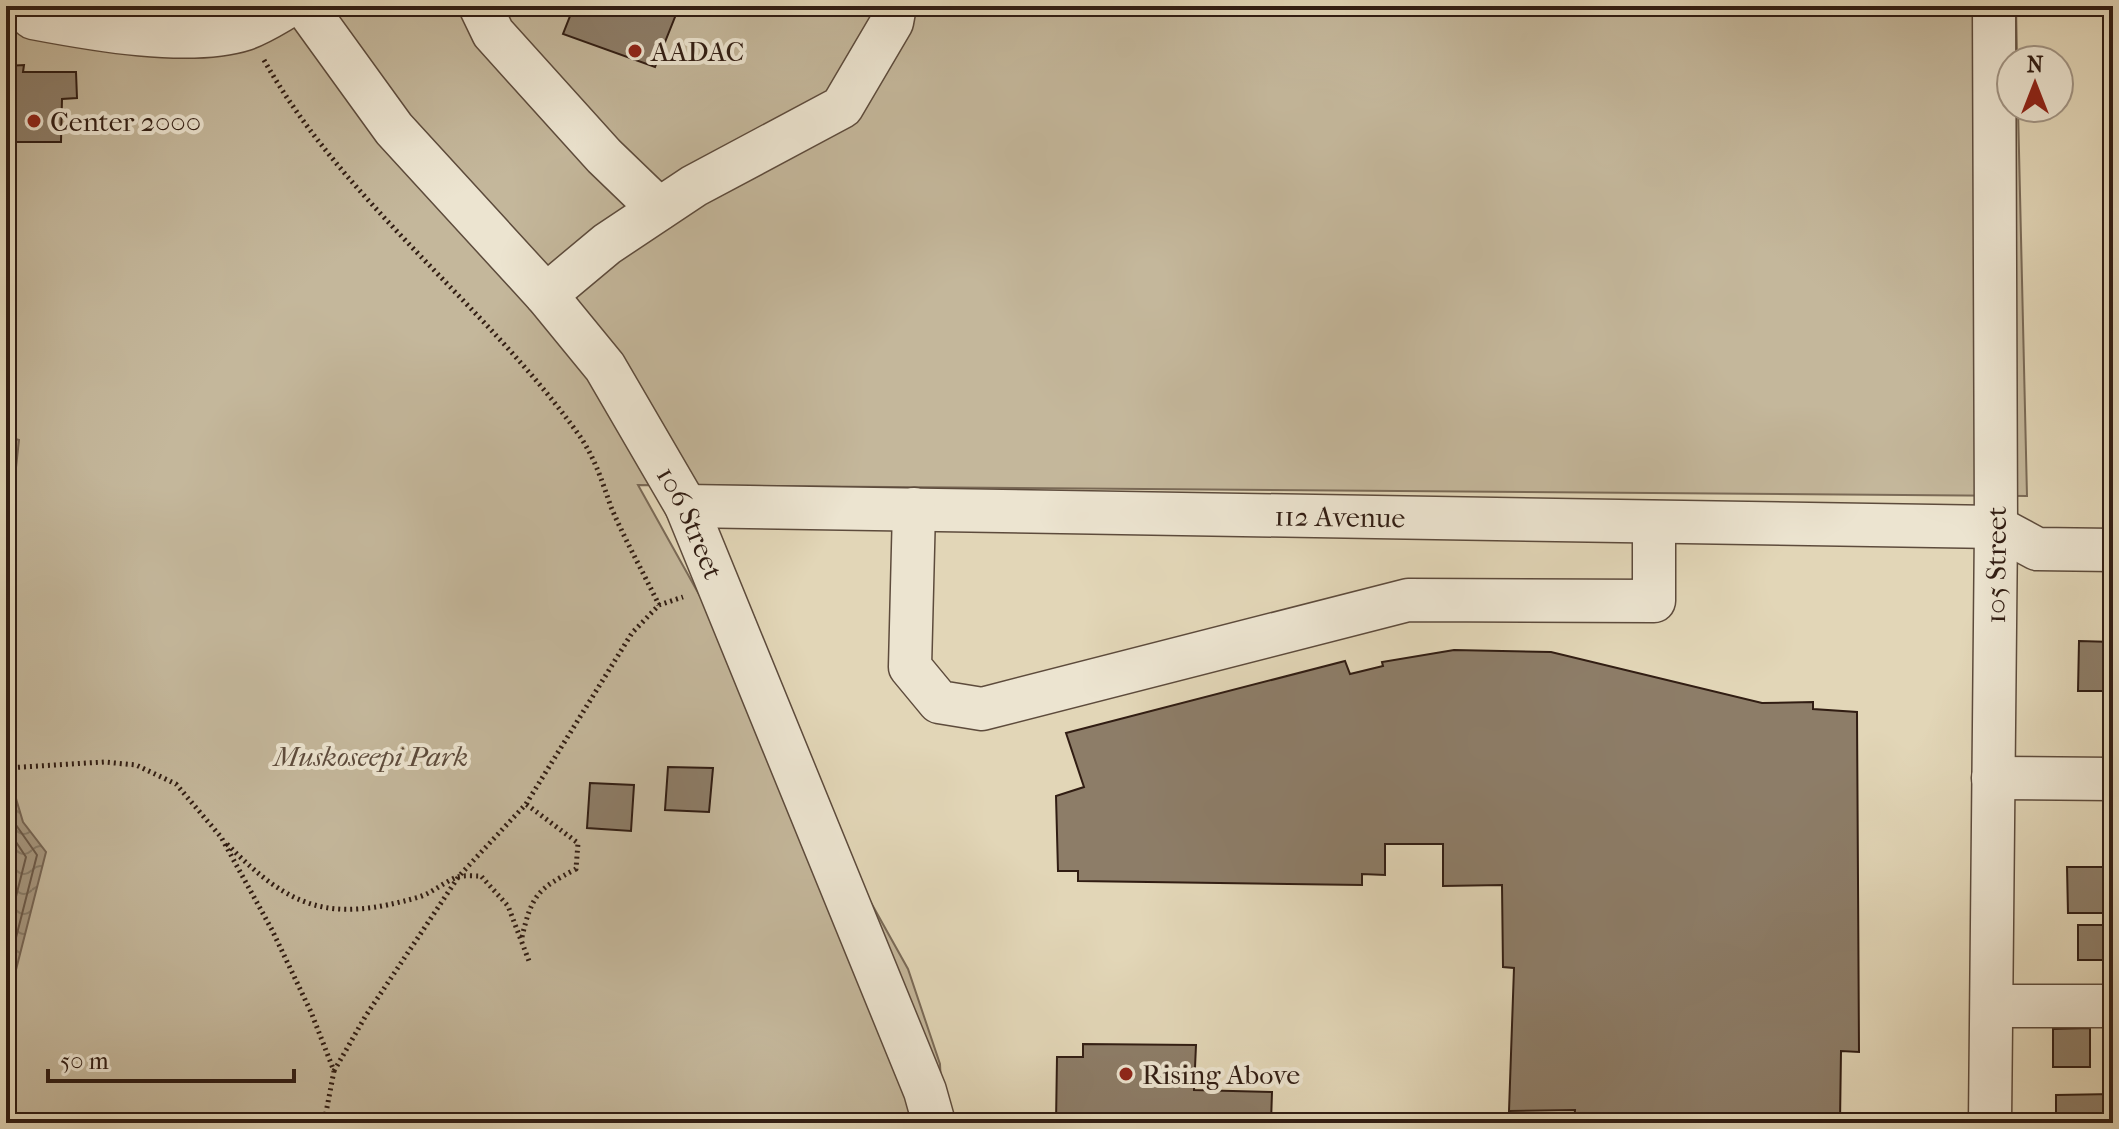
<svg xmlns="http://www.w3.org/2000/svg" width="2119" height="1129" viewBox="0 0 2119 1129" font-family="'IM FELL French Canon',serif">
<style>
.park{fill:#c4b79b;stroke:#7a6a57;stroke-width:2}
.water{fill:url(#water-waves);stroke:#776654;stroke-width:2}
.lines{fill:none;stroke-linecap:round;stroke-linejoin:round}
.shore{stroke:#6c5a49;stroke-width:2}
.building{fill:#8d7d68;stroke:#311d13;stroke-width:2}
.minor-casing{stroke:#5d4b3c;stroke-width:45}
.path{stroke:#311d13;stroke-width:5;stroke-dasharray:2 4;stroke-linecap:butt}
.minor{stroke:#ece4d0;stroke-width:42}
.poi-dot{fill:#8f2418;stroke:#ece4d0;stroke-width:3}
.labels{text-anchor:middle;stroke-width:8;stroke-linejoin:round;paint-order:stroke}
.poi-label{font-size:28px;fill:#311d13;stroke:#ece4d0;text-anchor:start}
.street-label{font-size:28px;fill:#311d13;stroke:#ece4d0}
.park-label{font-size:28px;font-style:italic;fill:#5d4b3c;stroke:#ece4d0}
</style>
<defs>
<pattern id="water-waves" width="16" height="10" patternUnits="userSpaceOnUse" patternTransform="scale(2)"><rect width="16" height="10" fill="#a6977f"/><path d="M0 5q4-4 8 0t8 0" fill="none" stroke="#887b67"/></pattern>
</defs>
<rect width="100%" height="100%" fill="#e2d6b7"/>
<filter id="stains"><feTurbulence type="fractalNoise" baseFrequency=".0025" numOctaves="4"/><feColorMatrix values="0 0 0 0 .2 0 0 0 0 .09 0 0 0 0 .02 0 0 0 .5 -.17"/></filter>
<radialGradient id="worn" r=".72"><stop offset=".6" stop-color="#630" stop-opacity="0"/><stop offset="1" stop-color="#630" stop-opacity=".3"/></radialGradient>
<path class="park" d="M6 6H2016L2017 60H2011V108H2018L2027 496 638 485 908 969 940 1064 943 1123H6Z"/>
<path class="water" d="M6 436 19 440 6 559Z
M6 765 23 822 46 852 6 1009Z"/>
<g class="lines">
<path class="shore" d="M6 793 16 825 37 855 6 977
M6 827 26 857 6 936"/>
</g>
<path class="building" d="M574 6H682L679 7 655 67 563 34Z
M24 65 23 72H76L77 98 62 99 61 142H6V66Z
M2079 641 2113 642V691H2078Z
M1454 650 1551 652 1762 703 1813 702V709L1857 712 1859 1052 1841 1051 1840 1123H1574L1575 1110 1509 1111 1514 968 1503 967 1502 885 1443 886V844H1385V875L1362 874V885L1078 881V871H1058L1056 796 1084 787 1066 733 1345 661 1350 674 1383 666 1382 662Z
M668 767 713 768 709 812 665 810Z
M590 783 634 785 631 831 587 828Z
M2067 867H2113V913H2068Z
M2078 925H2113V960H2078Z
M2090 1028V1067H2053V1029Z
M1083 1044 1196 1045 1194 1090 1272 1092 1271 1123H1056L1057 1057H1083Z
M2113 1094V1123H2056V1095Z"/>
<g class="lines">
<defs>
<g id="minor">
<path d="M19 6 33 18C91 29 190 47 245 29 260 24 275 14 289 6"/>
<path id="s1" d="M305 6 394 129 546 295 605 367 686 506 925 1091 934 1123"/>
<path d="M480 6 493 33 604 156 659 209"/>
<path d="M546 295 607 244 694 186 842 107 892 22 895 6"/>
<path id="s2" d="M686 506 1996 527 2037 549 2113 550"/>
<path d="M914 509 910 667 939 702 982 709 1408 600 1654 601V522"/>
<path d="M1993 778 2113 779"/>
<path d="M1992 1006H2113"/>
<path id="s3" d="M1990 1123 1996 527 1994 6"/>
</g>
</defs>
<use href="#minor" class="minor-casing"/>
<path class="path" d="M264 60C343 201 485 304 579 435 595 458 602 481 611 507 625 540 643 572 659 605
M6 768 104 762 136 765 176 784 221 837 272 930 311 1012 334 1071 324 1123
M227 844C291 909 329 923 419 897 432 893 444 882 457 877 464 875 474 876 481 876L508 906 529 961
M522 937C532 894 538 889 576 869L578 843 526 804
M334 1071 365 1017 459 876 526 804 632 633 659 605 683 597"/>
<use href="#minor" class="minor"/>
</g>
<g class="poi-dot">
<circle cx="635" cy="51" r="8"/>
<circle cx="34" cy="121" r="8"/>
<circle cx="1126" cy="1074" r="8"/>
</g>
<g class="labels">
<g class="poi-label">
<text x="651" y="61">AADAC</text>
<text x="50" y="131">Center 2000</text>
<text x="1142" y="1084">Rising Above</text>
</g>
<g class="street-label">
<text dy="10" stroke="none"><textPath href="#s2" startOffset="654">112 Avenue</textPath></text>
<text dy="10" stroke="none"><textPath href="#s1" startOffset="648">106 Street</textPath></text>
<text dy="10" stroke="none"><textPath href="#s3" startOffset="558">105 Street</textPath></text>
</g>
<g class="park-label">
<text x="371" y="766">Muskoseepi Park</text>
</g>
</g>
<rect width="2119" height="1129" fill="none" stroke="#e2d6b7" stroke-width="32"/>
<rect x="8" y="8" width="2103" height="1113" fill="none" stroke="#311d13" stroke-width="4"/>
<rect x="16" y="16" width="2087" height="1097" fill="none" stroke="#311d13" stroke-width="2"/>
<g transform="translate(2035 84)"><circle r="38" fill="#ece4d0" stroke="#a19484" stroke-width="2"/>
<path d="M0-6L14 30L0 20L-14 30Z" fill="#8f2418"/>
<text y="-12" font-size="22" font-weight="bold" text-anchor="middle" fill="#311d13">N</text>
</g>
<path d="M48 1069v12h246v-12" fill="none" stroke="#311d13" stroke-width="4"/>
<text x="60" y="1069" font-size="24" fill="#311d13" stroke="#ece4d0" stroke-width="6" paint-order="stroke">50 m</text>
<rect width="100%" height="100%" filter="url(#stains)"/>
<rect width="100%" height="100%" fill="url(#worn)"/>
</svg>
